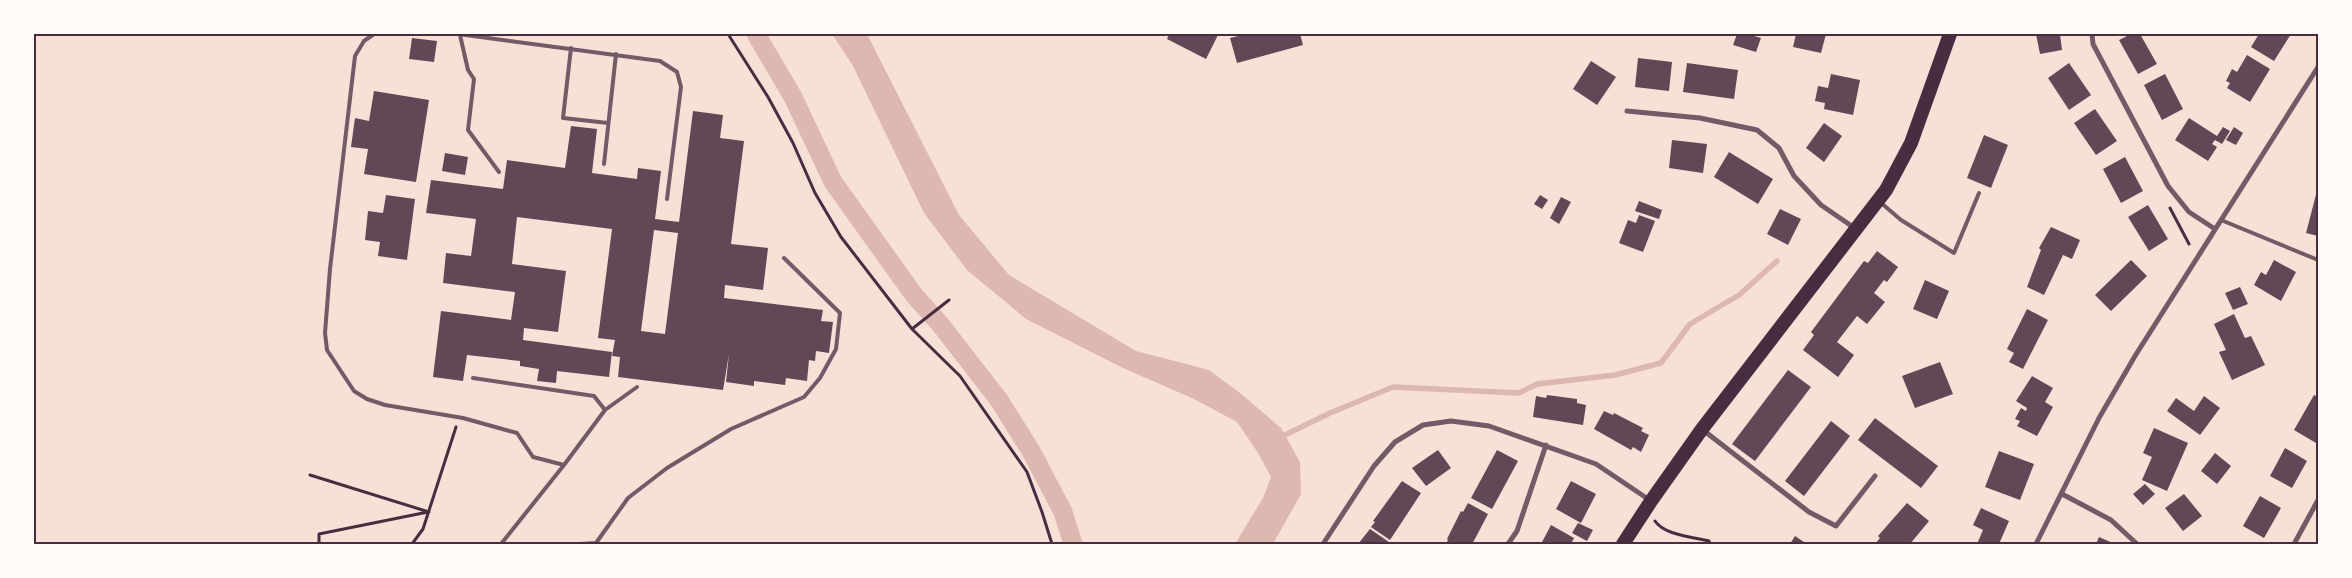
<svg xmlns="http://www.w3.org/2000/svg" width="2352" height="578" viewBox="0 0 2352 578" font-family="Mulish,sans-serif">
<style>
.water{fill:#dcb8b0}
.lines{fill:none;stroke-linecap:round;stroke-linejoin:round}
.stream{stroke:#dcb8b0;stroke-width:5.5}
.canal{stroke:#dcb8b0;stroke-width:19}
.building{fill:#644757;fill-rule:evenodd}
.path{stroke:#4a2c40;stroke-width:3}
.service{stroke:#755966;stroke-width:4}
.minor{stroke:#755966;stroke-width:5}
.trunk{stroke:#4a2c40;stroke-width:14}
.neatline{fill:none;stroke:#4a2c40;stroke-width:2}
</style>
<rect width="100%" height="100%" fill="#f7e1d7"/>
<path class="water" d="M832 34H867L959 215 1009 275 1136 351 1209 370 1240 393 1281 428 1300 462 1301 494 1273 544H1235L1263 498 1271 477 1258 453 1237 422 1194 399 1123 368 1026 319 967 270 924 213 853 66Z"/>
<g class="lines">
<path class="stream" d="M1285 435 1330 413 1393 387 1519 393 1537 384 1615 375 1661 363 1690 324 1739 295 1777 261"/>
<path class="canal" d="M756 34 793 97 833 182 914 295 940 324 999 400 1031 451 1063 512 1073 544"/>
</g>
<path class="building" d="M1169 34H1215L1218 35 1206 59 1167 39Z
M1246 34H1300L1303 45 1237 63 1230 38Z
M1737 34H1747L1761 38 1756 52 1733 45Z
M1796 34H1826L1821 53 1793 47Z
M2036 34H2060L2062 50 2040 54Z
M2131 34H2140L2157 64 2138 74 2119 40Z
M2259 34H2291L2274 61 2251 47Z
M412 38 437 41 434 62 409 59Z
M2247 55 2270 69 2250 102 2227 88 2230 83 2226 81 2232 69 2237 72Z
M1638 58 1672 62 1669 91 1635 87Z
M1591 61 1616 77 1597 105 1573 89Z
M1687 63 1738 70 1734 99 1683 92Z
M2069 63 2091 95 2069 110 2048 78Z
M1831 74 1860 80 1853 115 1824 109 1825 103 1815 101 1818 86 1828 88Z
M2165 74 2183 109 2162 120 2144 85Z
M374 91 429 100 416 182 364 174 368 149 351 147 355 118 369 121Z
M2095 109 2117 141 2096 155 2074 123Z
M693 111 723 115 720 138 744 141 731 244 768 248 763 290 725 285 724 298 823 310 821 321 833 322 829 353 816 351 815 361 809 360 807 381 786 378 785 385 754 381V386L726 382 729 354 723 390 618 377 620 357 612 356 615 340 598 338 612 229 517 217 512 264 566 271 558 332 524 328 523 340 612 352 609 377 557 371 556 383 537 381 539 369 520 366V361L467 355 463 381 433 377 441 311 511 320 515 292 443 283 446 253 471 256 476 219 426 213 431 180 503 189 507 160 565 168 571 126 597 129 592 173 637 179 638 168 661 171 655 219 679 222ZM654 230 678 233 665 334 641 331Z
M2189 118 2217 136 2223 127 2230 131 2222 144 2215 140 2212 144 2217 147 2208 161 2175 140Z
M1824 123 1842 136 1824 162 1806 148Z
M2234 127 2243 133 2236 145 2226 140Z
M1984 135 2008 145 1991 188 1967 178Z
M1672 140 1707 144 1703 173 1669 168Z
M1729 152 1773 179 1758 204 1714 177Z
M445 153 468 157 465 175 442 171Z
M2125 157 2143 191 2121 203 2103 169Z
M2318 187V236L2306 233Z
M386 195 415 199 407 260 378 256 380 242 365 240 368 211 383 213Z
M1540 195 1548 200 1542 209 1534 204Z
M1561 197 1571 202 1559 224 1550 218Z
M1639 201 1662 210 1659 219 1635 211Z
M2148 205 2168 239 2149 251 2128 217Z
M1780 209 1801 219 1788 245 1767 234Z
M1639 215 1655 221 1643 252 1619 243 1628 220 1636 223Z
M2051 227 2080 240 2072 259 2063 255 2044 295 2027 287 2041 250 2039 248Z
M1877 251 1898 267 1887 282 1884 280 1874 293 1885 302 1867 324 1857 316 1837 342 1854 355 1838 377 1803 350 1814 335 1811 332 1864 261 1868 263Z
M2131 260 2147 276 2111 311 2095 295Z
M2274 260 2296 272 2281 301 2254 285 2261 272 2266 275Z
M1925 280 1949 291 1937 319 1913 309Z
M2240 287 2248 304 2233 310 2225 293Z
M2027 309 2048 320 2023 369 2009 362 2014 353 2007 349Z
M2234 314 2245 338 2251 336 2265 365 2232 380 2219 352 2226 350 2214 324Z
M1940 362 1953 394 1915 408 1902 376Z
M1788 370 1811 387 1755 461 1732 444Z
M2032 376 2053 388 2045 402 2053 407 2037 436 2017 426 2020 421 2015 419 2021 408 2026 411 2027 408 2016 401Z
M1547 395 1577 399V403L1586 405 1583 425 1533 417 1536 396 1546 398Z
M2314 395 2318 397V439L2316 443 2294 430Z
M2204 396 2220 408 2200 435 2167 411 2176 398 2194 411Z
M1604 411 1613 415 1614 413 1643 428 1641 431 1649 435 1641 452 1633 447 1631 450 1594 429Z
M1875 418 1938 466 1921 488 1858 440Z
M1831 421 1850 436 1804 496 1785 481Z
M2154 428 2188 443 2167 491 2142 480 2152 457 2143 453Z
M2285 448 2307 461 2292 488 2270 476Z
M1438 450 1451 468 1426 486 1412 468Z
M1497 450 1518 461 1492 509 1471 498Z
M1999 451 2034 464 2020 500 1985 487Z
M2215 453 2231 466 2217 484 2201 471Z
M1402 481 1421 493 1390 540 1371 527 1375 522 1373 521Z
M1571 481 1596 494 1581 523 1556 509Z
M2145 484 2155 494 2143 505 2133 494Z
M2184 494 2202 516 2183 531 2165 508Z
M2260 496 2281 508 2264 538 2243 526Z
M1468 503 1488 514 1476 537 1472 544H1446L1448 540 1447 539 1461 511 1463 512Z
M1907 503 1929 521 1910 544H1875L1880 538 1878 536Z
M1981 508 2009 521 1999 544H1977L1983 530 1973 525Z
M1578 523 1593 530 1587 541 1572 533Z
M1551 525 1574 538 1571 544H1541Z
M1370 529 1389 542 1387 544H1358Z
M1795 536 1807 544H1790Z
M2099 537 2115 544H2096Z"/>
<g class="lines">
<path class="path" d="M728 34 768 97 793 143 815 193 841 237 912 329 960 376 1027 472 1042 512 1052 544
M2170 208 2189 244
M912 329 949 300
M310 475 429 512
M1655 521C1664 535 1693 537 1709 541L1710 544
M319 544V534L428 512
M412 544 423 529 456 427"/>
<path class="service" d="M374 34 364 41 355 56 330 269 325 333 327 350 354 391 367 399 385 405 463 418 517 433 533 457 564 465 605 410 637 387
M458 34 660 61 677 72 681 87 667 199
M460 35 468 70 474 79 468 130 499 172
M571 48 563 118 608 123
M604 164 616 54
M1880 202 1901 220 1954 253 1979 193
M2221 220 2318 260
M473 378 594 396 605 410
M501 544 564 465
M580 544 596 543 628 498 667 468 731 429 804 397 820 378 836 349 840 313 784 258"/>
<path class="minor" d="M2092 34 2093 44 2168 186 2189 212 2215 229
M1627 111 1700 118 1757 130 1779 148 1794 176 1821 205 1856 229
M1703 430 1809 512 1836 526 1875 476
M2062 494 2111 520 2137 544
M1323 544 1374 466 1395 442 1423 425 1451 421 1489 426 1596 464 1651 501
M1508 544 1517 531 1546 445
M2036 544 2099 418 2135 356 2318 67
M2294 544 2318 500"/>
<path class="trunk" d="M1623 544 1651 501 1702 429 1886 190 1911 143 1950 34"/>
</g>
<rect width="2352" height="578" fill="none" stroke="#fffaf5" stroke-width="70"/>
<rect x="35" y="35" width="2282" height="508" class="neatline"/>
</svg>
